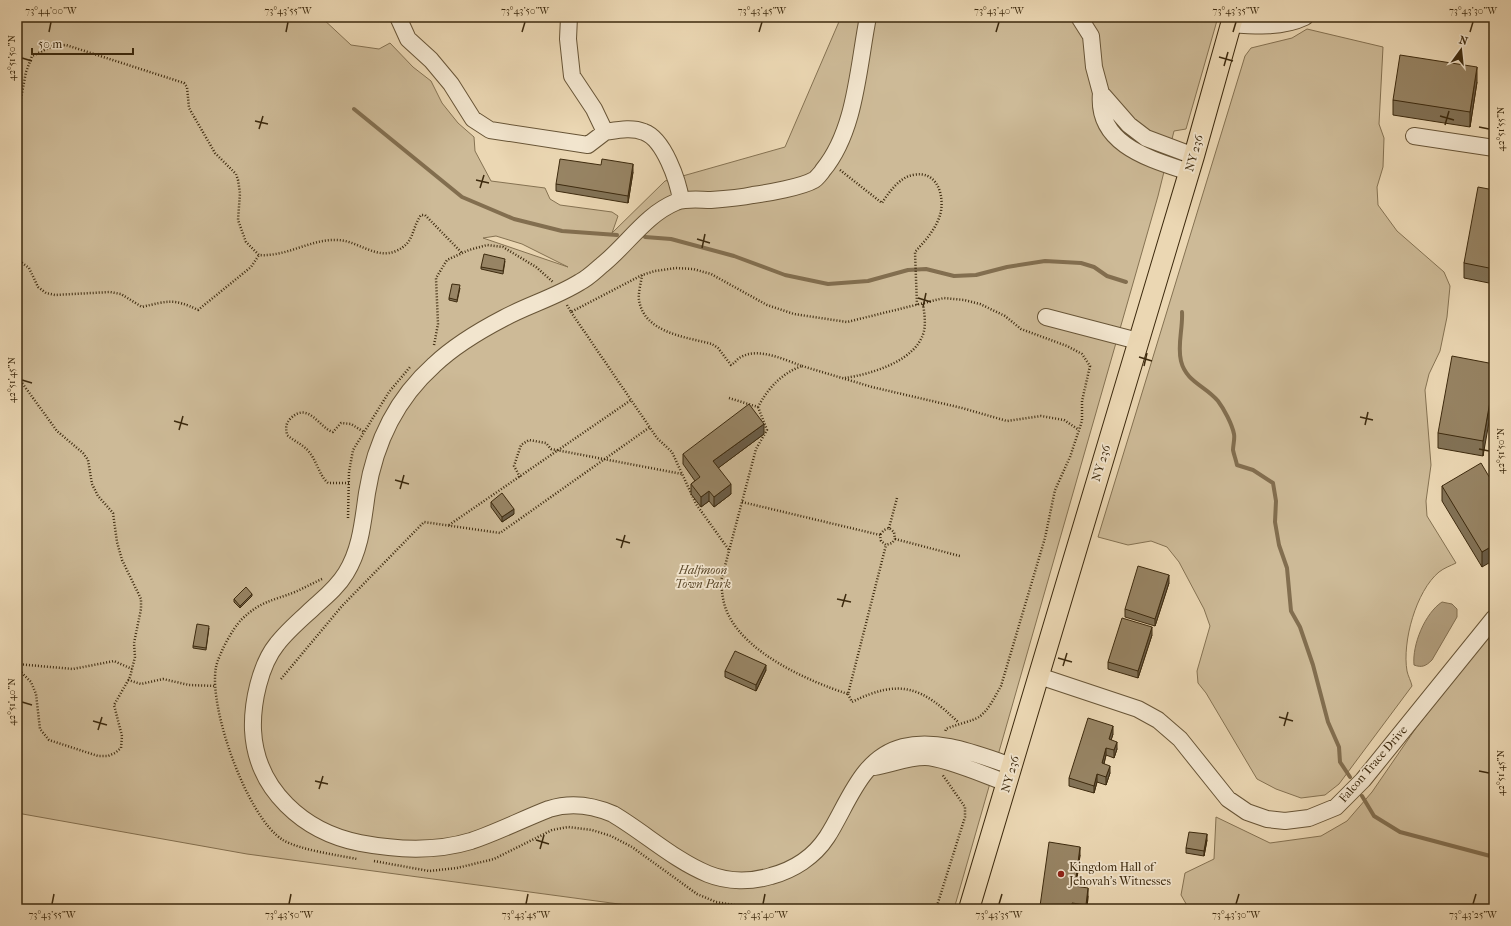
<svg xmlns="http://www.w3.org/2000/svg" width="1511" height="926" viewBox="0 0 1511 926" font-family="'IM FELL French Canon',serif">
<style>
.green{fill:#cdba97;stroke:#857252;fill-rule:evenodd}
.water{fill:#b09c7b;stroke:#826e4f}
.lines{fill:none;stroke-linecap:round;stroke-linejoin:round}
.stream{stroke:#826e4f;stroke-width:4}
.minor-casing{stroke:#685537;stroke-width:18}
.major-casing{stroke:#3d2a0e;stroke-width:22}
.path{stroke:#3d2a0e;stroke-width:2.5;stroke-dasharray:1 2;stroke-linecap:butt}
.minor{stroke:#f2e5ce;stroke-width:16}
.major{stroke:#ebd7b3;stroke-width:20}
.wall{fill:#827256;stroke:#3d2a0e}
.shaded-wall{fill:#6a5c46;stroke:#3d2a0e}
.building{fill:#978464;stroke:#3d2a0e}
.ticks{fill:none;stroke:#3d2a0e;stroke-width:1.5}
.poi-dot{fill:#8f2418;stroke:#f2e5ce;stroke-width:1.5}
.labels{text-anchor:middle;stroke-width:3.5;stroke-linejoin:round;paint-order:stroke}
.street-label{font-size:12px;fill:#3d2a0e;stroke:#f2e5ce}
.park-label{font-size:12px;font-style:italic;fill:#5a4729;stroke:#f2e5ce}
.poi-label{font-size:12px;fill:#3d2a0e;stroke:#f2e5ce;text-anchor:start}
.neatline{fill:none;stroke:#3d2a0e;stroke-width:1.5}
.ticks-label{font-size:10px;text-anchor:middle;fill:#3d2a0e}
</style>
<rect width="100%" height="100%" fill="#ebd7b3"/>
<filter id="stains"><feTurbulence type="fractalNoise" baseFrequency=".005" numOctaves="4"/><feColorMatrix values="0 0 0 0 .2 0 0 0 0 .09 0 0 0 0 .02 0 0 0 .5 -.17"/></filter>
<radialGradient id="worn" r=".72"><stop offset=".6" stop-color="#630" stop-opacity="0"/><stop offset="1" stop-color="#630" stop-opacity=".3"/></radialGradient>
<path class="green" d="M17 17H67L104 21 119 19V17H321L351 45 379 49 390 43 413 67 431 81 442 103 458 123 474 137 475 151 491 181 545 188 550 199 560 205 612 212 618 216 612 233 665 181 785 147 841 17H1218L1186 129 1174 131 1158 196 954 909H656L247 854 17 813ZM496 236 522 244 568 267 483 238Z
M1307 29 1383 47 1379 124 1384 138 1383 167 1377 187 1378 205 1397 231 1444 272 1450 286 1447 317 1440 351 1429 374 1425 390 1431 465 1426 501 1427 516 1456 563C1450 566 1444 568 1439 572 1416 591 1402 642 1407 671 1408 676 1411 681 1412 686L1339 784 1325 795 1301 798 1276 789 1257 779 1206 693 1198 683 1197 671 1210 626 1204 609 1179 562 1167 547 1151 541 1128 545 1098 537 1245 56 1251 48 1292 38Z
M1494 631V909H1189L1181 895 1185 873 1214 859 1216 817 1270 843 1321 836 1347 821 1372 792 1416 728 1473 655Z"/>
<path class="water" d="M1442 602 1452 604 1457 609V617L1432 660C1426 666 1422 668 1414 665 1412 645 1425 613 1442 602Z"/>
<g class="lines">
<path class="stream" d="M354 109 462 197 514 219 562 231 617 235
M645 237 671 239 734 256 785 275 828 284 868 281 908 270 926 269 954 276 976 275 1007 267 1045 261 1081 263 1094 267 1107 276 1126 282
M1182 312C1183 329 1177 345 1181 361 1186 382 1206 386 1218 401 1224 409 1232 424 1234 434 1235 439 1233 445 1233 450 1234 455 1236 460 1237 465L1253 470 1273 483 1276 501 1275 522 1279 545 1287 568 1291 611 1300 627 1313 665 1328 722 1339 747 1340 762 1350 777
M1362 796 1374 816 1400 832 1494 857"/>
<defs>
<path id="minor" d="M398 17 408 39 431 60 451 84 473 119 490 130 588 145 605 132 594 109 572 76 568 39 569 17
M868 17C858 67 856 130 823 170 822 172 816 179 814 180 802 187 768 193 753 195 739 198 725 199 711 200 700 200 687 198 676 202 645 215 628 244 602 265 595 271 588 278 580 282 556 297 528 305 504 318 479 331 454 346 434 365 396 399 375 443 367 493 363 520 361 549 346 573 337 588 324 598 312 609 300 620 287 631 277 644 260 665 252 703 253 730 256 790 304 832 360 843 397 850 435 852 471 841 498 832 523 819 549 809 571 802 592 805 613 814 645 833 674 860 708 874 728 882 751 882 771 876 793 870 814 857 827 837 848 805 860 758 903 747 939 738 978 755 1012 766
M1079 17 1091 36 1094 67 1101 93
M1231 24C1256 26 1282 28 1305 17
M605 132C618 130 632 127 644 132 664 139 678 181 681 200
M1414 136 1494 148
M1189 172C1150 159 1096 145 1101 93L1129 125 1146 138 1194 156
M1046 317 1138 341
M1039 676 1138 709 1158 720 1180 739 1228 799 1247 812 1267 819 1285 821 1309 818 1336 807 1363 780 1494 618
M874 767C891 764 908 757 925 757 944 757 987 776 1007 783"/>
<path id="major" d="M969 909 1194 156 1233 17"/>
</defs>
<use href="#minor" class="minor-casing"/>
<use href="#major" class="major-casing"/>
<path class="path" d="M17 119 26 72 32 56 53 46 66 45 184 83 187 87 189 108 215 153 236 174 238 180 240 193 238 220 246 242 259 255C287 257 310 239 337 240 357 240 376 260 396 251 415 243 411 229 421 215H425L462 253
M840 170 882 203C889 192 900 177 913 175 936 170 944 193 941 211 938 227 925 241 915 252L917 305
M17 259 29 268 38 287 46 293 55 295 110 292 121 294 142 307C167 301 174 298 198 310L251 267 259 255
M642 275C641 283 638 293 639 300 644 333 686 337 712 344L718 348 731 365C735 363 737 359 741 357 759 347 785 360 802 366 782 373 768 388 758 407L729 398
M567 305 571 312 642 275 655 271 676 268 693 269 711 274 767 305 794 314 847 322 944 298 964 300 980 304 1005 316 1021 329 1067 346 1082 354 1090 366 1082 401V421L1070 457 1055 490 1045 538 1001 686C995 696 989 710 979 717 973 721 954 725 946 729L945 732
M571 312 657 438 672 452 696 504 729 550
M434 345 438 324 436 278 447 260 469 250 487 245 503 247 536 267 553 282
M802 366 872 387 962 408 1007 421 1041 416 1064 420 1079 430
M17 376 57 431 83 453 88 460 92 484 98 496 113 513 117 542 122 560 141 599V609L134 643 135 657 130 677 114 705 122 736 121 748 115 753 108 756H98L49 740 40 729 36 694 31 682 17 668
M845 378C871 374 917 361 924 331 926 322 924 312 923 303
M758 407 767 430 756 449 721 581C722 593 723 604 728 614 747 654 808 681 848 694L886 545
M520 477 514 466 521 445 529 440 546 443 551 449 682 474
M349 483H328C319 475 317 462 310 453 303 444 295 442 287 435 286 428 285 424 291 418 309 401 320 429 333 432L341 423 351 424 364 432
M742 502 880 535 881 541 886 545 892 543 895 539 894 532 889 528 884 530 880 535
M348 518 349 472 353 450 389 392 410 367
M449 525 631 400
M889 528 897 498
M895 539 960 556
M322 579C313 583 304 588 295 592 272 601 261 601 242 619 232 629 219 654 216 667 208 708 248 819 283 840 300 850 337 855 357 859
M17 664 73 669 114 661 132 669
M281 679 342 606 424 522 500 533 650 427
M128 680 141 684 163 679 189 685 215 686
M848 694 852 702C900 678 922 687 959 723
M374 861 429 871 457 868 494 859 552 830 568 827 592 830 611 836 632 847 697 894 716 902 757 909
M936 909 965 817V807L942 774"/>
<use href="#minor" class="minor"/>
<use href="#major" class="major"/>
</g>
<path class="wall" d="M1477 82 1470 127 1393 115V100Z
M633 172 628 203 556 191V184Z
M1494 190V284L1464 278V263Z
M505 261 503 274 481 269V267Z
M460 288 457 302 449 300V298Z
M1494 364 1483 456 1438 448V433Z
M764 434 718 468 731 494 714 507 709 501 701 507 691 494V484L695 481 683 464V454Z
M1494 485 1482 567 1442 501V486Z
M491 502 514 514 502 522 491 507Z
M1169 583 1155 626 1125 617V609Z
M252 596 240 608 234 602V599Z
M209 628 206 650 193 648V646Z
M1152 635 1138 678 1108 669V662Z
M766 670 756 691 725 677V671Z
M1113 734 1111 740 1117 749 1114 758 1106 755 1104 764 1110 773 1106 785 1097 782 1094 793 1069 786V778Z
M1207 840 1204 856 1186 853V848Z
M1080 855 1076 886 1088 896 1087 909H1040V906Z"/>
<path class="shaded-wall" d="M1477 67V82L1470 127V112Z
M633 164V172L628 203V196Z
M1494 379V394L1483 456V441Z
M764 424V434L713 472V461Z
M731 484V494L714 507V497Z
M709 491V501L701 507V497Z
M514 509V514L502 522V517Z
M1494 545V560L1482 567V552Z
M1169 575V583L1155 626V619Z
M252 594V596L240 608V606Z
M1152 627V635L1138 678V671Z
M766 665V670L756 691V685Z
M1113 726V734L1109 747V739Z
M1117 742V749L1114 758V750Z
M1106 748V755L1102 771V763Z
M1110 766V773L1106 785V777Z
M1097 774V782L1094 793V786Z
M1207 834V840L1204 856V851Z
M1080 847V855L1075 894V886Z
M1088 888V896L1087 909H1086Z"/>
<path class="building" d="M1400 55 1477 67 1470 112 1393 100Z
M560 159 601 165 602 159 633 164 628 196 556 184Z
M1478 187 1494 190V269L1464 263Z
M484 254 505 259 503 271 481 267Z
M452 284 460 285 457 300 449 298Z
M1452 356 1494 364V379L1483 441 1438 433Z
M749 404 764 424 713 461 731 484 714 497 709 491 701 497 691 484 700 477 683 454Z
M1481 463 1494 485V545L1482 552 1442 486Z
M502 493 514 509 502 517 491 502Z
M1138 566 1169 575 1155 619 1125 609Z
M246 587 252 594 240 606 234 599Z
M1122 618 1152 627 1138 671 1108 662Z
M197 624 209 626 206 648 193 646Z
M735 651 766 665 756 685 725 671Z
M1088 718 1113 726 1109 739 1117 742 1114 750 1106 748 1102 763 1110 766 1106 777 1097 774 1094 786 1069 778Z
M1189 832 1207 834 1204 851 1186 848Z
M1049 842 1080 847 1075 886 1088 888 1086 905 1072 903V909H1061L1040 906Z"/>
<path class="ticks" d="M49 32 51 22M286 32 288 22M522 32 525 22M759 32 762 22M996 32 999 22M1233 32 1236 22M1470 32 1473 22M1219 57 1233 61M22 58 32 61M1224 66 1228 52M1440 116 1454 120M255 121 268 124M1445 125 1449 111M1479 127 1489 129M259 129 263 116M476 180 489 183M480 188 484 175M697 239 710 243M702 248 705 234M918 298 931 302M923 307 926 293M1139 357 1152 361M1144 366 1147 353M22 380 32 383M1360 417 1373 420M174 421 188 425M1365 425 1368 412M179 430 183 416M1479 449 1489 451M395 480 409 484M400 489 404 475M616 539 630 543M621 548 625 535M837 599 851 602M842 607 846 594M1058 658 1072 662M1063 666 1067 653M22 702 32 705M1279 717 1293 721M93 721 107 725M1284 726 1288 712M98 730 102 717M1479 771 1489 773M315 781 328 784M319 789 323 776M536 840 549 844M540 849 544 835M52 904 54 894M289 904 291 894M526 904 528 894M763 904 765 894M999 904 1002 894M1236 904 1239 894M1473 904 1476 894"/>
<circle class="poi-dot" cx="1061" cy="874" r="4"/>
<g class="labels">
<g class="street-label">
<text transform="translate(1194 153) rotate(-74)" y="4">NY 236</text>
<text transform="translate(1101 463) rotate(-73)" y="4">NY 236</text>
<text transform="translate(1373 764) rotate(-49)" y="4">Falcon Trace Drive</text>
<text transform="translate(1010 774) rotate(-74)" y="4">NY 236</text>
</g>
<g class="park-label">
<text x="703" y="574">Halfmoon<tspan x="703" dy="14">Town Park</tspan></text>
</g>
<g class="poi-label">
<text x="1069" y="871">Kingdom Hall of<tspan x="1069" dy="14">Jehovah’s Witnesses</tspan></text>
</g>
</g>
<rect width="1511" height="926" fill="none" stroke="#ebd7b3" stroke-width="44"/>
<g transform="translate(1461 50) rotate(15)" stroke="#f2e5ce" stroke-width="3" paint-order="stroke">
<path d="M0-3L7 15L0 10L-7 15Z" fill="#3d2a0e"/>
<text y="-6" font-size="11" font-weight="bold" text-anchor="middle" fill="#3d2a0e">N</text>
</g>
<path d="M32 48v6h101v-6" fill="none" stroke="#3d2a0e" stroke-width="2"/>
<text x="38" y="48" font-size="12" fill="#3d2a0e" stroke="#f2e5ce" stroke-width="3" paint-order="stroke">50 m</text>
<rect x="22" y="22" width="1467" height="882" class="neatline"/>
<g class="ticks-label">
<text x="51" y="14">73°44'00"W</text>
<text x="288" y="14">73°43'55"W</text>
<text x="525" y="14">73°43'50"W</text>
<text x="762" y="14">73°43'45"W</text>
<text x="999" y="14">73°43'40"W</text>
<text x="1236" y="14">73°43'35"W</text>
<text x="1473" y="14">73°43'30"W</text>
<text transform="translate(11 58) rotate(-90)" y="4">42°51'50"N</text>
<text transform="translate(1500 129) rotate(-90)" y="4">42°51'55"N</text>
<text transform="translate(11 380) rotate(-90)" y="4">42°51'45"N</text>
<text transform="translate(1500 451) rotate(-90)" y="4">42°51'50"N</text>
<text transform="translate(11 702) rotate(-90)" y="4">42°51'40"N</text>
<text transform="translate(1500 773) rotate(-90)" y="4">42°51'45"N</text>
<text x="52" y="918">73°43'55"W</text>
<text x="289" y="918">73°43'50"W</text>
<text x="526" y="918">73°43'45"W</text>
<text x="763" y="918">73°43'40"W</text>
<text x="999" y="918">73°43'35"W</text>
<text x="1236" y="918">73°43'30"W</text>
<text x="1473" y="918">73°43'25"W</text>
</g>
<rect width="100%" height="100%" filter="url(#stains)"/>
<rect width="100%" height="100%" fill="url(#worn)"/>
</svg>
